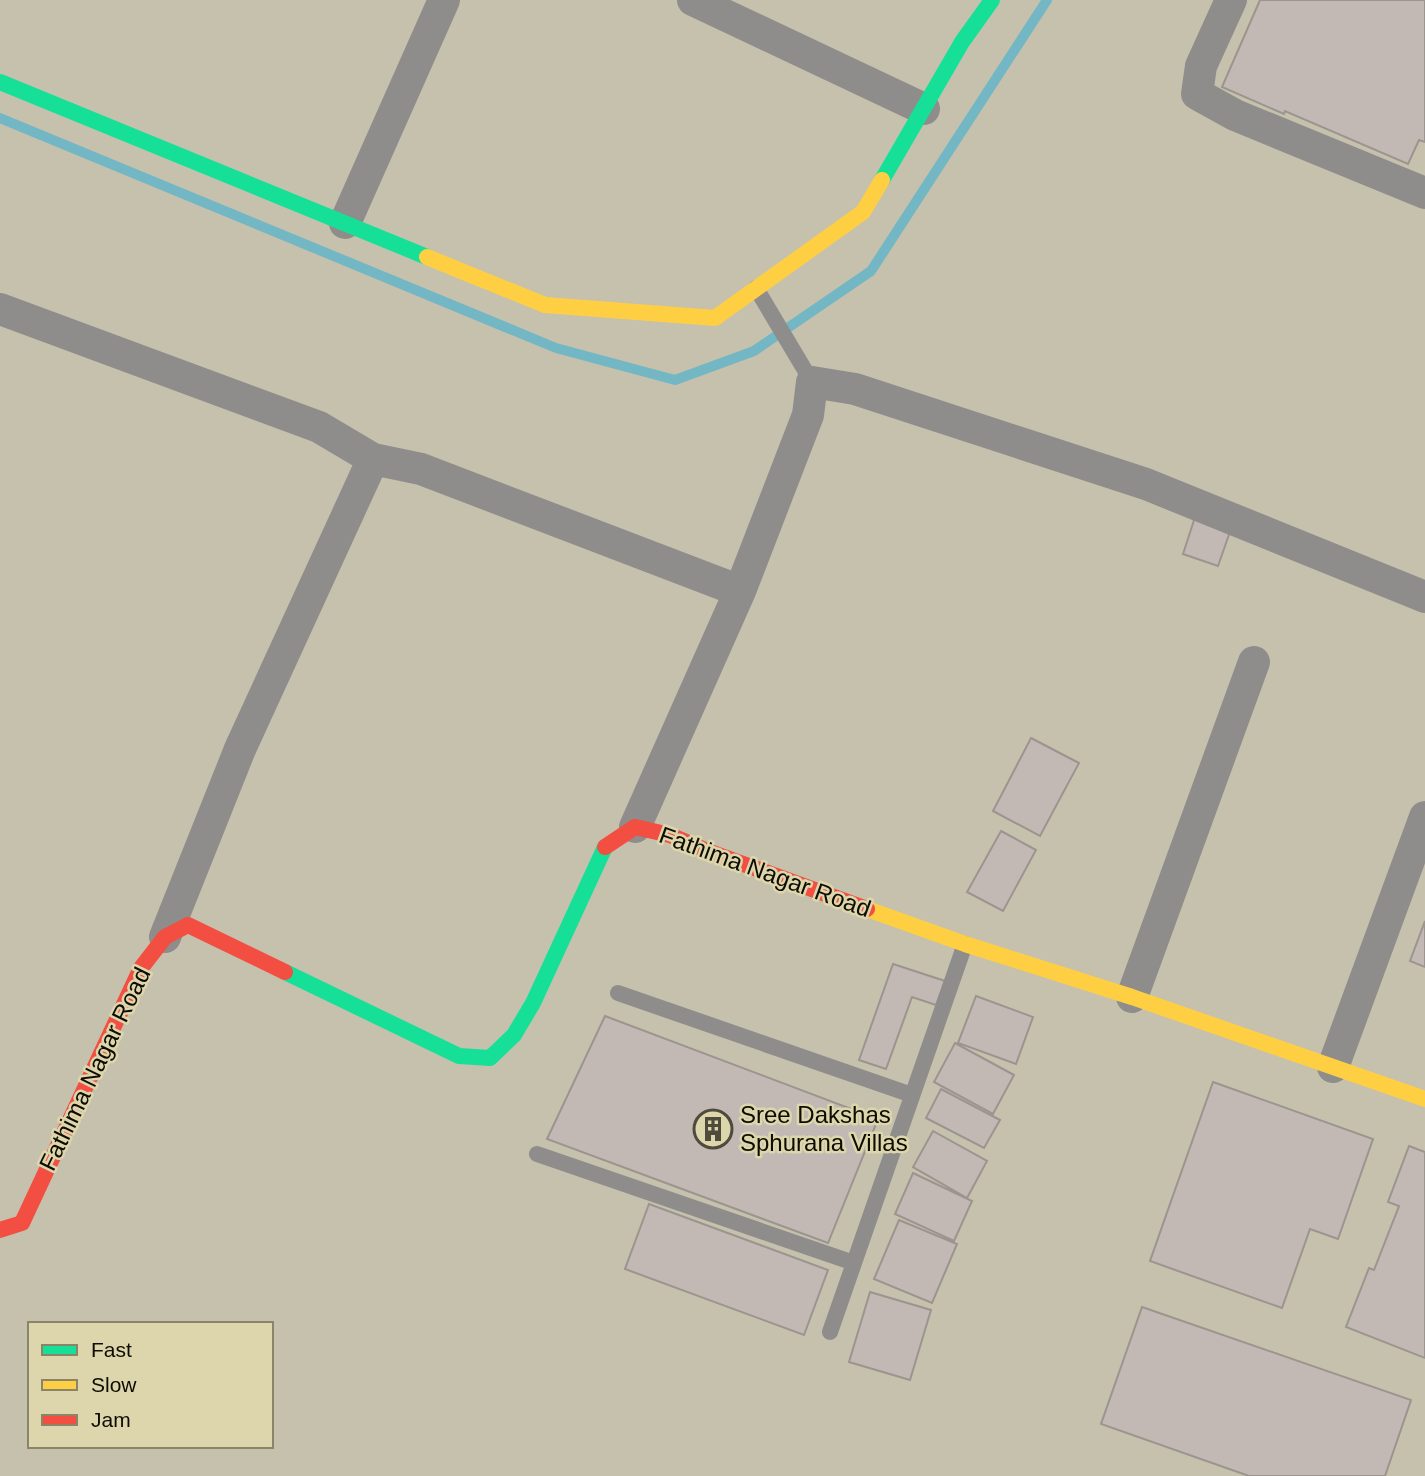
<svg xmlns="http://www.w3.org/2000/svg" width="1425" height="1476" viewBox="0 0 1425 1476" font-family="Arial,sans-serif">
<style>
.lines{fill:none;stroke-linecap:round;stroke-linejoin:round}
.stream{stroke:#74b7c4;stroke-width:10}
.building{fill:#c2b9b4;stroke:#9c948e;stroke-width:2}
.lane{stroke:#8e8d8b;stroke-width:16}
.street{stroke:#8e8d8b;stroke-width:32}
.fast{stroke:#16e098;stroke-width:16}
.slow{stroke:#ffcf43;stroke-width:16}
.jam{stroke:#f24e42;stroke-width:16}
.labels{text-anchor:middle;stroke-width:5;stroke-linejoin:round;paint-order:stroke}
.street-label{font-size:24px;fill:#0e0b01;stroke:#ddd6ad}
.poi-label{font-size:24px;fill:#0e0b01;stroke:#ddd6ad;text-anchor:start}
</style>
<rect width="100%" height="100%" fill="#c6c1ac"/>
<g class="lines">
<path class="stream" d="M0 118 556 348 675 380 754 351 871 271 1047 0"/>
</g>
<path class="building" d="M1260 0H1425V142L1419 140 1408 164 1285 111 1284 114 1222 87Z
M1196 514 1232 526 1218 566 1183 554Z
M1031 738 1079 763 1040 836 993 811Z
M1001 831 1036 850 1003 911 967 892Z
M1425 921V967L1410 961Z
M893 964 945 981 936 1005 912 997 886 1069 859 1060Z
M976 996 1033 1017 1016 1064 958 1043Z
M605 1016 878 1119 828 1243 547 1139Z
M955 1043 1014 1075 993 1114 934 1082Z
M1213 1082 1373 1139 1338 1239 1310 1229 1282 1308 1150 1261Z
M941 1089 1000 1120 984 1148 926 1118Z
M933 1131 987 1161 967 1198 913 1167Z
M1409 1146 1425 1152V1358L1346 1327 1369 1268 1374 1270 1399 1206 1388 1202Z
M913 1173 972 1201 954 1241 895 1214Z
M649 1204 828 1270 804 1335 625 1269Z
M899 1220 957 1244 932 1303 874 1279Z
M870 1292 931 1310 910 1380 849 1362Z
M1142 1307 1411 1400 1385 1476H1249L1101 1424Z"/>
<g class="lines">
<path class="lane" d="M756 288 812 382
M618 993 912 1095
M537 1154 854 1263
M830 1332 965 944"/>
<path class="street" d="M693 0 924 109
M1231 0 1201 66 1197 94 1235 115 1425 193
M345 223 444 0
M0 309 319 427 373 459 421 469 740 591
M635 827 740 591 808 415 812 382 855 389 1146 484 1425 597
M165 937 240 749 373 459
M1132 997 1254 662
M1333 1067 1425 817"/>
<path class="fast" d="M0 82 427 257
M882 180 962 42 992 0
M285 972 459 1056 490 1058 514 1035 533 1003 605 847"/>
<path class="slow" d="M427 257 545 305 715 318 863 212 882 180
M867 909 965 944 1132 997 1425 1099"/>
<path class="jam" d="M605 847 635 827 670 835 710 852 867 909
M0 1230 22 1223 141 968 165 937 188 925 285 972"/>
</g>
<defs>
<symbol id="building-ring" viewBox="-11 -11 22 22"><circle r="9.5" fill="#ddd6ad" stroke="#4e4b3d" stroke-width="1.5"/><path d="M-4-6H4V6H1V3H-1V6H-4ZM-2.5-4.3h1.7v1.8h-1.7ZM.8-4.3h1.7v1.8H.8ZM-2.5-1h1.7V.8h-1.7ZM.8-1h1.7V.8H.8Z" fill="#4e4b3d"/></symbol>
</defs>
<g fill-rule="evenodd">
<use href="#building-ring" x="691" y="1107" width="44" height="44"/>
</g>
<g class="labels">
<g class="street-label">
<text transform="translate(765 872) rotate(20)" y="8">Fathima Nagar Road</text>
<text transform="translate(95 1069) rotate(-64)" y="8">Fathima Nagar Road</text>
</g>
<g class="poi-label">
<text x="740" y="1123">Sree Dakshas<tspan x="740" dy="28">Sphurana Villas</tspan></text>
</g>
</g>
<rect x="28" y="1322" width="245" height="126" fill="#ddd6ad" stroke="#8a8568" stroke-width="2"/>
<rect x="42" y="1345" width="35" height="10" fill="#16e098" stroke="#8a8568" stroke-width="2"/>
<text x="91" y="1357" font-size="21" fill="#0e0b01">Fast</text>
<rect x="42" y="1380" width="35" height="10" fill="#ffcf43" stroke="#8a8568" stroke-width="2"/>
<text x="91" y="1392" font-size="21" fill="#0e0b01">Slow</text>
<rect x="42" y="1415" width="35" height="10" fill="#f24e42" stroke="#8a8568" stroke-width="2"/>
<text x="91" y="1427" font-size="21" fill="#0e0b01">Jam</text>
</svg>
